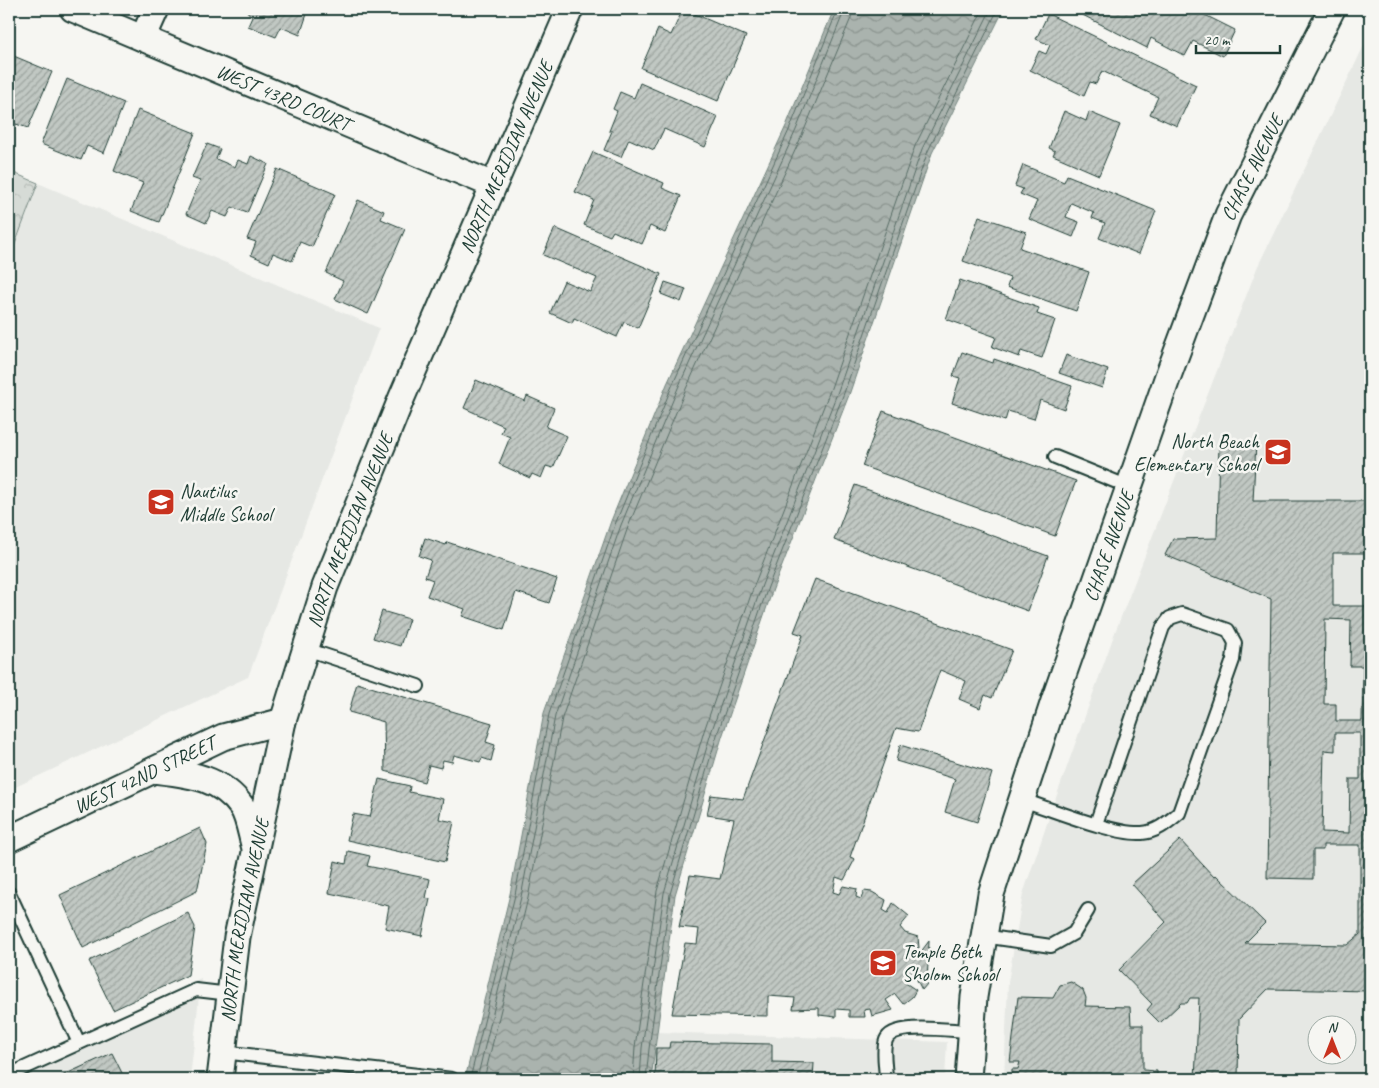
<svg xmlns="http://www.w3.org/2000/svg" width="1379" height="1088" viewBox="0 0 1379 1088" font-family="Caveat,sans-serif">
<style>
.built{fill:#e6e8e4;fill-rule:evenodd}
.forest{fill:url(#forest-crowns);stroke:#7a8c85}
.water{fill:url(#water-waves);stroke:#72847d}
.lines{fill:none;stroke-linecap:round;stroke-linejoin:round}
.shore{stroke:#576c65;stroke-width:1}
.building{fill:url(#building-hatch);stroke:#1f3d34;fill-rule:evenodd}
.service-casing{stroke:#1f3d34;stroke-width:16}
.minor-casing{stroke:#1f3d34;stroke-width:29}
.service{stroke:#f6f6f2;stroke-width:12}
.minor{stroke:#f6f6f2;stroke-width:25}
.labels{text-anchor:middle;stroke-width:5;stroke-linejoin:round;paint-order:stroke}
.street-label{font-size:20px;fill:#1f3d34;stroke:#f6f6f2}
.poi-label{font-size:20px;fill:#1f3d34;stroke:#f6f6f2;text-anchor:start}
</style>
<defs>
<pattern id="forest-crowns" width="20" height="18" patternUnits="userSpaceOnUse" patternTransform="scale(1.25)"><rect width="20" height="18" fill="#d6dbd6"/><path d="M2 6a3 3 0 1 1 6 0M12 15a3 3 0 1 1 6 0" fill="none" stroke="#b7bdb8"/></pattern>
<pattern id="water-waves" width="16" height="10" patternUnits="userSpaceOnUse" patternTransform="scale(1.25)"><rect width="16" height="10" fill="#aab3ae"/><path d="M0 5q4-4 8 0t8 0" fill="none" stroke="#8a938e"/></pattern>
<pattern id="building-hatch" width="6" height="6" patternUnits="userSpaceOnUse" patternTransform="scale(1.25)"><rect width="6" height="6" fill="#c1c8c3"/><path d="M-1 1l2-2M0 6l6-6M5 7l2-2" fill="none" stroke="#9ca49f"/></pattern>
</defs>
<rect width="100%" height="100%" fill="#f6f6f2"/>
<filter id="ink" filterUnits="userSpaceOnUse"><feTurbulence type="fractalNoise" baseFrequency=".02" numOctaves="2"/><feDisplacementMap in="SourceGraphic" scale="10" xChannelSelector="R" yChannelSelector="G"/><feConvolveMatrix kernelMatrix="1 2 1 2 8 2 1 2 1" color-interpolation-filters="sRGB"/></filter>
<g filter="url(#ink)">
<path class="built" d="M1370 33V1079H1004L1008 982 1023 894 1053 806 1114 635 1257 268ZM1316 1026H1346V1056H1316Z
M38 183 379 328 248 677 9 790V260Z
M201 979 190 1079H9V1067Z
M656 1032 947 1042 945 1079H651Z"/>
<path class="forest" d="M9 171 38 183 9 260Z"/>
<path class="water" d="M834 9H1004L932 153 849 395 773 589 722 737 675 895 651 1079H465L510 894 544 713 611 521 667 384 786 126Z"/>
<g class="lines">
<path class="shore" d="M470 1079 515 895 549 714 616 522 672 386 790 128 838 9
M477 1079 521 897 555 716 621 525 678 388 796 130 845 9
M484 1079 528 898 562 718 628 527 685 391 803 133 851 18 852 9
M633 1079 635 1047 657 891 704 731 755 583 831 388 915 146 983 9
M640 1079 642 1048 664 893 711 733 762 585 838 391 922 149 991 9
M646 1079 649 1049 670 894 717 735 768 587 844 393 928 151 998 9"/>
</g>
<path class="building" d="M245 9H303L308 11 300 35 281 27 276 37 248 26 252 17Z
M683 9 746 36 718 101 641 68 658 29 671 35Z
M1071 9H1193L1235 30 1223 56 1193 41 1185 56 1151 38 1147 48Z
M1048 14 1196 85 1177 126 1150 114 1158 97 1102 71 1096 84 1090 82 1084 96 1030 70 1039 51 1046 54 1050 45 1036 39Z
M9 54 52 72 28 128 16 124 10 138Z
M67 79 124 103 104 153 87 146 81 160 41 144Z
M640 83 718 117 705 147 664 129 654 150 629 139 621 157 604 150 612 131H609L617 111 613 109 620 92 634 98Z
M138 110 195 133 159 222 131 211 143 183 114 171Z
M1064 111 1086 121 1089 112 1120 125 1099 175 1053 155 1055 151 1049 148Z
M207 144 220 149 216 159 235 167 238 160 248 164 251 156 268 164 247 213 232 207 227 217 212 211 206 223 186 214 200 181 192 178Z
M593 152 664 183 662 188 681 196 665 233 650 226 642 244 613 231 610 236 584 225 594 200 575 192Z
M1023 165 1064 182 1067 175 1156 211 1139 254 1099 238 1105 223 1092 218 1094 213 1071 203 1066 217 1079 222 1073 237 1029 219 1037 201 1020 194 1023 189 1015 186Z
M277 169 335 194 312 247 300 242 292 261 273 253 269 263 251 255 256 242 247 239Z
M358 200 384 211 381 219 405 229 368 314 335 299 343 281 326 273Z
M979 216 1026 232 1020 248 1089 272 1076 311 1007 287 1010 278 963 261Z
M555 228 661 274 638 328 624 322 617 337 574 318 572 323 550 313 564 281 590 292 597 278 543 255Z
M960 280 1039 308 1037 314 1055 320 1042 358 1021 351 1019 357 992 347 996 337 946 319Z
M665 282 686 289 681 302 661 294Z
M962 352 993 363 994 359 1072 386 1064 409 1040 400 1034 419 1008 411 1005 421 952 403 960 378 953 376Z
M1066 355 1108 370 1102 388 1059 373Z
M476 380 525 401 527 396 554 408 546 427 567 436 553 468 546 466 541 478 532 474 530 478 499 464 510 437 501 433 504 426 464 408Z
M883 411 1076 481 1055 536 862 466Z
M1219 441 1256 442 1253 501H1370V553H1333V606H1370V991L1268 989 1239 1019 1238 1079H1195L1199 998H1190L1187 1003H1181L1160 1023 1147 1010 1152 1004 1119 970 1166 922 1132 884 1180 840 1214 877 1216 875 1265 923 1245 943 1347 945 1360 934V845H1323V850H1313V879L1267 878 1271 599 1165 555 1173 539 1217 538ZM1325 619 1351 620 1350 666H1363L1362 721H1336V704H1324ZM1335 733H1360V779H1350L1349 833 1322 832 1324 750 1335 751Z
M855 485 1048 556 1028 611 834 540Z
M425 538 446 545 447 542 557 579 549 603 516 592 504 630 462 616 465 609 427 596 433 580 425 577 431 560 419 556Z
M815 579 1012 650 992 698 985 695 980 708 959 699 966 681 940 670 918 732 896 728 850 857 855 859 844 880 836 877 833 892 839 894 843 886 857 889 856 897 861 899 864 891 872 892 886 900 883 910 888 913 893 903 909 916 900 927 905 933 918 937 919 948H910V952L920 953 929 941 927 984 922 990 916 978 908 976 904 982 916 990 912 997 903 1004 895 994 886 1000 893 1010 872 1016 870 1009 864 1010 865 1017H849V1010L836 1009V1017L819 1015V1008L793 1009 795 998 768 996V1016L672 1014 685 943 697 944 699 929 679 927 690 875 720 879 734 819 707 815 711 795 743 799 803 635 794 632Z
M382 611 409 619 400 646 373 638Z
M357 683 492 723 486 742 495 745 491 761 482 758 480 762 454 755 452 762 443 760 441 768 429 765 424 782 385 771 384 722 349 712Z
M900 745 992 773 977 822 945 812 955 779 896 761Z
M379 779 410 786 409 792 443 799 439 819 454 822 445 862 347 840 353 814 370 817Z
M200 828 207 844 197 891 83 948 60 895Z
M348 851 370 856 367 866 430 879 426 898 430 899 422 936 385 928 389 906 329 893 335 861 346 864Z
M188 913 195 927 188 975 113 1010 89 961Z
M1071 982 1083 990 1086 998 1085 1006 1130 1007 1131 1025H1143V1070L1157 1071V1079H1012V1069H1018L1020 1062H1010L1018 997 1053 998 1060 985Z
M670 1042 772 1044V1062L814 1063 813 1079H655L656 1048H669Z
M112 1053 125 1079H55Z"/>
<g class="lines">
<defs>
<path id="service" d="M1055 457 1129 487
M306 649 418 686
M1022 800C1051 809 1114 835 1142 833 1157 832 1168 822 1179 813L1233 660 1235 643 1228 630 1182 614 1170 618 1163 627 1096 824
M9 893 79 1043
M983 936 1051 946 1074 933 1088 910
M223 1052 452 1079
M9 1075 196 990 230 994
M886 1079C886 1068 882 1051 886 1040 893 1021 952 1031 970 1031"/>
<g id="minor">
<path id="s1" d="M73 9 493 185"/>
<path d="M143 38 156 9"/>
<path d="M154 770C187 774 220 776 242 807 249 817 251 836 255 848"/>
<path id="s2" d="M9 839 223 737 283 721"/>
<path id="s3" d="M220 1079 237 937 283 721 325 587 402 397 570 9"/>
<path id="s4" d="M968 1079 974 997 991 894 1055 698 1168 376 1228 215 1332 9"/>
</g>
</defs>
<use href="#service" class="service-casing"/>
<use href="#minor" class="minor-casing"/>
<use href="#service" class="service"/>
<use href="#minor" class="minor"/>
</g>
</g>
<defs>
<symbol id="school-square" viewBox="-11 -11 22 22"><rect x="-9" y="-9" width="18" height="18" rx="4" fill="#c8321e" stroke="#f6f6f2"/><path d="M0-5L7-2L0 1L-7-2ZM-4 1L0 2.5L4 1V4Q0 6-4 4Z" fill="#fff"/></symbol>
</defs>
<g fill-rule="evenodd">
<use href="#school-square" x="1262" y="436" width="32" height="32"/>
<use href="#school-square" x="145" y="486" width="32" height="32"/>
<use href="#school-square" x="867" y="947" width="32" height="32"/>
</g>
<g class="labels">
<g class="street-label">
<text dy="7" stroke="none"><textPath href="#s1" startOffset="228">WEST 43RD COURT</textPath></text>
<text dy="7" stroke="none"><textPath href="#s3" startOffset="971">NORTH MERIDIAN AVENUE</textPath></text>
<text dy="7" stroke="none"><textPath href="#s4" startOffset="959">CHASE AVENUE</textPath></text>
<text dy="7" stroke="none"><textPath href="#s3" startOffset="566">NORTH MERIDIAN AVENUE</textPath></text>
<text dy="7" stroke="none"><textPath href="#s4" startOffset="554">CHASE AVENUE</textPath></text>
<text dy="7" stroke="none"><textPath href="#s2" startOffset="150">WEST 42ND STREET</textPath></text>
<text dy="7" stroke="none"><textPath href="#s3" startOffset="161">NORTH MERIDIAN AVENUE</textPath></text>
</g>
<g class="poi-label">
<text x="1259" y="448" text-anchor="end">North Beach<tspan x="1259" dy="23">Elementary School</tspan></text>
<text x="180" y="498">Nautilus<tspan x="180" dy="23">Middle School</tspan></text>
<text x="902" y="958">Temple Beth<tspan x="902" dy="23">Sholom School</tspan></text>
</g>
</g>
<rect width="1379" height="1088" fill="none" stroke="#f6f6f2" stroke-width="30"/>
<rect x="15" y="15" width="1349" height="1058" fill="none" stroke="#1f3d34" stroke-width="2" filter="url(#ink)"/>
<g transform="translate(1332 1040)"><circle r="24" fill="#f6f6f2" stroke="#a0aca6"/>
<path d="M0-4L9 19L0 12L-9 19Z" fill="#c8321e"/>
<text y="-8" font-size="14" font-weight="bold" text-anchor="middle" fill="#1f3d34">N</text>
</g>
<path d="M1196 45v8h84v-8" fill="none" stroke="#1f3d34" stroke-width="2.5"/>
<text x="1204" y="45" font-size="15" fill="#1f3d34" stroke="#f6f6f2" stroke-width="4" paint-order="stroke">20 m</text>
</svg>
